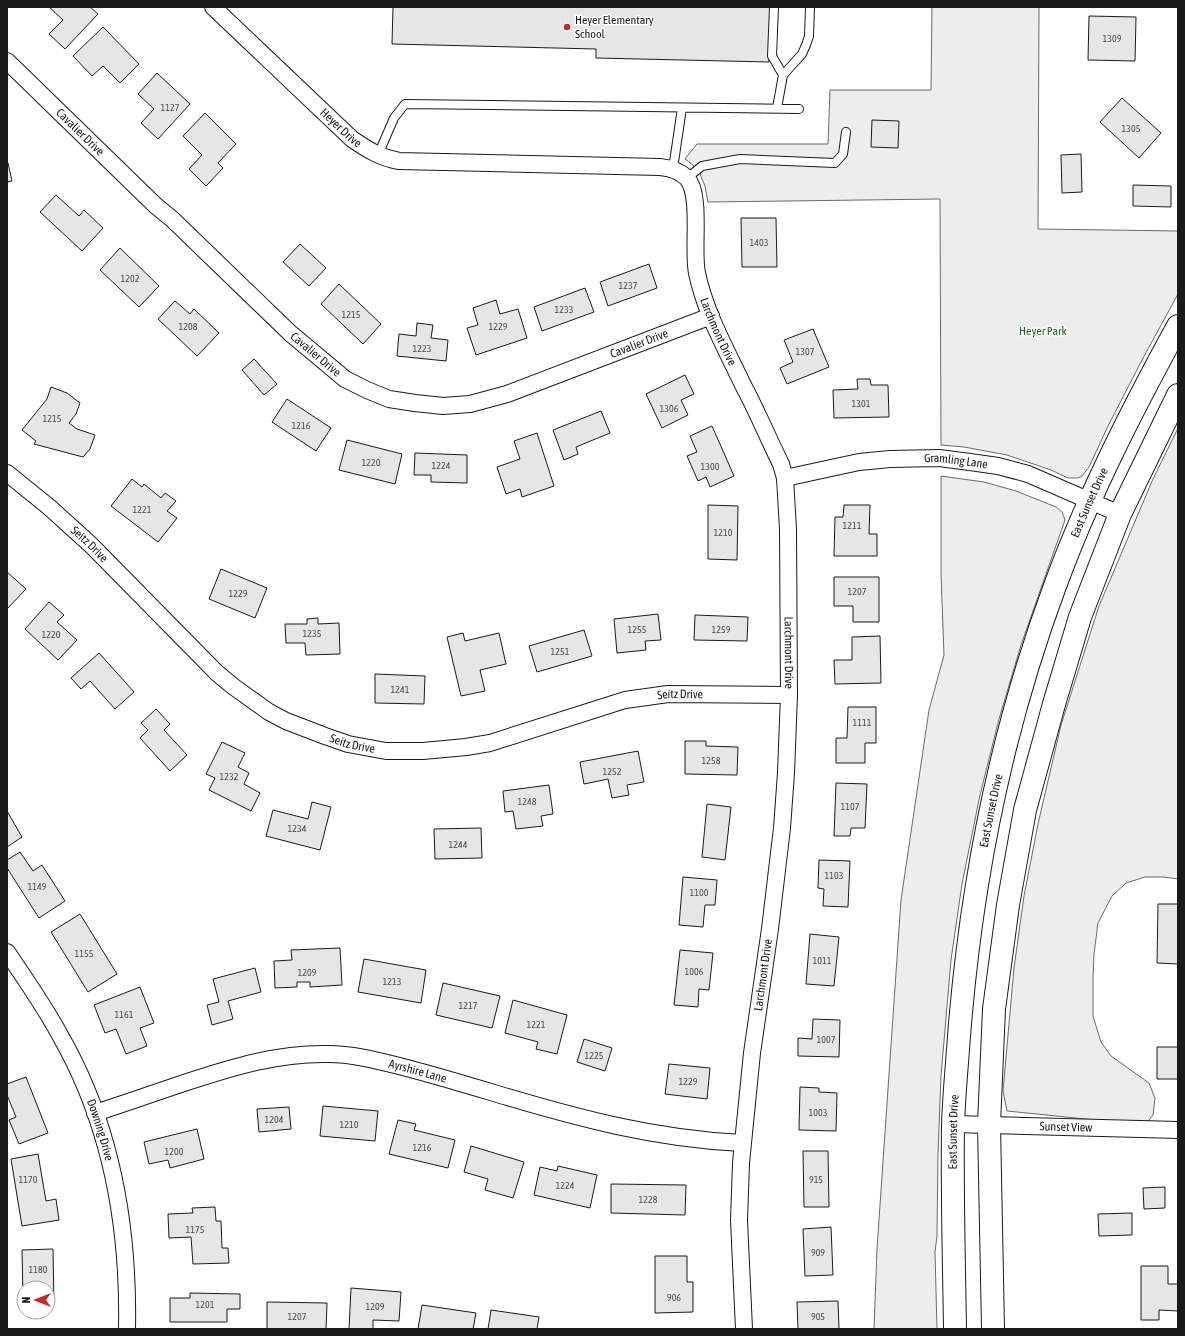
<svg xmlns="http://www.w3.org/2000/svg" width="1185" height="1336" viewBox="0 0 1185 1336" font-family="'Asap Condensed',sans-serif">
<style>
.built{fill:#ededed;stroke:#6a6a6a}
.building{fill:#e6e6e6;stroke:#1a1a1a}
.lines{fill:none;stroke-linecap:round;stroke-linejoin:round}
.service-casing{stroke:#1a1a1a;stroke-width:10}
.minor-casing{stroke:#1a1a1a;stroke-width:18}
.secondary-casing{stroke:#1a1a1a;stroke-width:24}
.service{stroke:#fff;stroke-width:8}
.minor{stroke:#fff;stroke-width:16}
.secondary{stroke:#fff;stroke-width:22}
.poi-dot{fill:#c62828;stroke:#fff;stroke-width:1.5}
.labels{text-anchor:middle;stroke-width:3;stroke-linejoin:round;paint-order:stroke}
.number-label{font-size:10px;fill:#4d4d4d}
.poi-label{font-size:12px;fill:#1a1a1a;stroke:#fff;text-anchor:start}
.street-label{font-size:12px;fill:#1a1a1a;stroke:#fff}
.park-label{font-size:12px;fill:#2b5a34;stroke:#fff}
</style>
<rect width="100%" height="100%" fill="#fff"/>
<path class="built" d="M932 7H1039L1038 229 1178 231V294L1142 360 1108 426 1089 467 1082 476 1078 478H1068L1051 470 1007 455 964 447 941 445 940 199 708 202 705 186 700 174 693 165 685 159 697 144H828L830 90H931Z
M1178 428V879L1164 877H1145L1126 883 1112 896 1098 923 1094 954 1093 978V1016L1101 1042 1111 1056 1149 1083 1155 1098 1153 1115 1145 1125 1007 1111 1003 1091 1014 968 1024 896 1038 824 1061 725 1099 606 1153 479Z
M941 476 984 482 1016 491 1056 507 1062 512 1065 520 1021 645 999 719 980 795 962 884 951 960 941 1076 938 1154 937 1236 935 1252 937 1329H874L877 1249 901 900 929 710 944 655 941 574Z"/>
<path class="building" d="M49 7H90L98 14 65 49 49 34 63 20Z
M393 7H770L769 62 596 58V49L392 44Z
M1089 16 1136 17 1135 61 1088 60Z
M103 27 139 64 120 83 103 66 92 76 73 56Z
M157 73 190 104 158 139 141 123 154 109 138 94Z
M1122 98 1161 133 1139 158 1100 122Z
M205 113 236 144 218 163 223 168 206 186 189 169 202 155 183 136Z
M872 120 899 121 898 148 871 147Z
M1081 154 1082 192 1062 193 1061 155Z
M8 163 12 181 7 182V164Z
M1133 185 1171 186V207L1133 206Z
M56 195 79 216 84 210 103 228 82 251 40 212Z
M741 218H776L777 267H742Z
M300 244 326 268 309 286 283 262Z
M120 248 159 286 139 307 100 270Z
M649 264 657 288 608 306 600 282Z
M339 284 381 324 363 344 321 304Z
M585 288 594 312 542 331 534 307Z
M496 300 500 314 518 309 527 338 476 355 467 328 478 325 473 308Z
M175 301 190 314 194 309 219 333 197 356 158 319Z
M417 323 433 325 431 338 448 340 446 361 397 356 399 334 416 336Z
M813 329 829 367 787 384 780 368 793 362 784 340Z
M254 359 277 384 264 395 242 370Z
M685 375 694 394 681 400 688 415 662 428 646 394Z
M857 379H870L871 385H888L889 417 834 418 833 390 858 389Z
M51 387 67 393 80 403 76 414 69 423 77 429 95 435 90 449 83 457 34 444 36 441 22 430 47 399Z
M287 399 331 428 316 451 272 422Z
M601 411 610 433 576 447 578 454 564 460 553 430Z
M712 426 734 476 710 487 706 477 698 481 687 456 697 452 690 436Z
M537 433 554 486 522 497 520 489 506 494 497 467 520 459 514 441Z
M347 440 402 454 395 484 339 470Z
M415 453 467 455V483L431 482V475H414Z
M132 479 142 487 144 484 161 498 165 493 176 501 167 511 177 518 158 542 111 506Z
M708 505 738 506 737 560 708 559Z
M844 505H870L869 534H877V556H834L835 517H843Z
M221 569 267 588 255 618 209 599Z
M7 572 26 589 7 609Z
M834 577H879V622H853V606H834Z
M49 602 64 615 57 622 77 640 58 660 25 629Z
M658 614 661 640 645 641 646 650 617 653 614 619Z
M695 615 748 617 747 641 694 640Z
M318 618V624L339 623 340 654 306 655 305 643H286L285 624H307V619Z
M584 630 592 656 537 672 529 646Z
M463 633 465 641 499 633 506 664 480 670 485 691 461 696 447 637Z
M880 636 881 683 835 684 834 660H852V637Z
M99 653 134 692 115 709 90 681 81 689 71 678Z
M375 674 425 676 424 704 375 703Z
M848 707H876V743H865V763H836V738H847Z
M156 709 170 724 164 730 187 755 170 771 140 738 148 730 141 723Z
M685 741H706V746L738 747 737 775 685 774Z
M222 742 245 753 238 767 249 773 244 784 260 793 251 811 209 790 215 778 206 774Z
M638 751 644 782 627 785 629 795 612 798 608 779 584 784 580 762Z
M836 783 867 784 865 828H851L850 836H834Z
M549 785 553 814 541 816 543 826 516 829 513 811 505 812 503 791Z
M312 802 331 807 320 850 266 836 273 810 308 819Z
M707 804 731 807 725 860 702 857Z
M7 811 22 837 7 847Z
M481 828 482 858 435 859 434 829Z
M20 852 33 871 42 865 65 901 39 918 7 868V860Z
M819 860 850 861 848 907 823 906 824 889 818 888Z
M683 877 717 880 715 905H705L703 927 679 925Z
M1158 904H1178V964L1157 963Z
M80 914 117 974 88 992 51 932Z
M810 934 839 937 834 986 806 984Z
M340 948 342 985 310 987V982H297V987L275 988 274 961 292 960 291 950Z
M680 950 713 953 709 990 699 989 698 1007 674 1005Z
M364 959 426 970 421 1003 358 992Z
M255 968 261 992 228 1001 233 1019 212 1025 207 1005 219 1002 213 979Z
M443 983 500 996 492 1028 436 1015Z
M140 987 154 1023 140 1028 147 1046 126 1054 116 1029 105 1033 94 1005Z
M513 1000 567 1015 557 1054 536 1049 538 1042 505 1033Z
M813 1019 840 1020 839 1057 798 1056V1038L812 1039Z
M584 1039 612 1048 605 1071 577 1062Z
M1157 1047H1178V1079H1157Z
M669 1064 710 1068 707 1099 665 1094Z
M26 1077 48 1133 19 1144 9 1120 16 1117 7 1095V1084Z
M800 1087 819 1088V1092L837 1093 836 1131 799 1130Z
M323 1106 378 1111 375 1141 320 1136Z
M289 1107 291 1129 259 1132 257 1109Z
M398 1120 416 1124 414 1130 455 1140 448 1168 389 1154Z
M197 1129 204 1159 170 1168 168 1160 149 1164 144 1142Z
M471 1146 524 1162 513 1198 485 1190 488 1179 464 1172Z
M803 1151H828L829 1207H804Z
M38 1154 46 1201 56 1199 59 1220 22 1226 11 1159Z
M558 1166 597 1175 590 1208 534 1195 540 1167 557 1171Z
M611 1184 686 1185 685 1215 611 1213Z
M1165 1187V1208L1144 1209 1143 1188Z
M215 1207 216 1221H221L222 1248H228L229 1263 193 1264 191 1237 169 1238 168 1214 193 1213 192 1208Z
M1132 1213V1235L1099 1236 1098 1214Z
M831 1227 833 1275 805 1276 803 1229Z
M53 1249 54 1305H48V1288H24V1297H23L22 1250Z
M655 1256H687V1282H693V1312L655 1313Z
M1141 1266H1168V1284H1178V1311L1159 1310V1320H1141Z
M351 1288 401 1292 399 1321 373 1320V1329H349Z
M190 1293 240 1294V1309H227V1322H170V1298H190Z
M838 1301 839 1329H798L797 1302Z
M267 1302 327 1303 326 1329H267Z
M422 1305 476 1313 473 1329H418Z
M491 1310 539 1317 537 1329H488Z"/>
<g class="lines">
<defs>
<path id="service" d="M774 7 772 56 783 75
M777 108 783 75 802 54 806 45 809 36 810 7
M378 155 394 118 405 104 799 109
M673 169 682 108
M687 178 702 166 740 159 835 163 843 154 846 132"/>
<g id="minor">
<path id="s1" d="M213 7 352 139C368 150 381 158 399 161L660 167C670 168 679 170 687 178 702 195 692 250 697 273 705 312 726 349 743 385 757 411 768 438 781 464L785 478 788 529 789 695 786 773 782 828 770 929 752 1053 741 1163 739 1220 744 1329"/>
<path id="s2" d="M7 61 156 206 172 219 290 333 345 379 367 390 389 399 415 403 443 406 470 404 507 394 711 316"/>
<path id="s3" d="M7 473 49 507 91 545 217 673 234 687 269 712 286 721 325 736 348 744 386 751H423L466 747 490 743 625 700 668 694 789 695"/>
<path id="s4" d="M785 478 859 462 890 459 939 458 970 462 998 466 1028 474 1120 514"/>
<path id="s5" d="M7 952C26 980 45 1007 61 1037 111 1125 129 1228 127 1329"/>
<path id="s6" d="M95 1113C126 1103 157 1092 187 1082 233 1067 278 1053 328 1054 354 1054 379 1061 403 1067 434 1075 464 1084 494 1093 577 1118 655 1139 742 1143"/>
<path id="s7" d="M953 1124 1178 1130"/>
</g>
<g id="secondary">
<path id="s8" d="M955 1329C954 1261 952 1193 953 1125 954 1095 957 1065 959 1036 971 883 1001 731 1055 586 1088 496 1132 410 1178 326"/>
<path d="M993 1329 989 1124 994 1009 1008 905 1025 810 1054 704 1080 617 1120 514 1178 395"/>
</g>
</defs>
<use href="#service" class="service-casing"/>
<use href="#minor" class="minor-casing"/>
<use href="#secondary" class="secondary-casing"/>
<use href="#service" class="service"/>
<use href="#minor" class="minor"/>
<use href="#secondary" class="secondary"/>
</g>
<circle class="poi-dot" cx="567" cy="27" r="4"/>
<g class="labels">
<g class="number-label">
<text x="1112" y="42">1309</text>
<text x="170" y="111">1127</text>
<text x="1131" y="132">1305</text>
<text x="759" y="246">1403</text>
<text x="130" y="282">1202</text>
<text x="628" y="289">1237</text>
<text x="564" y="313">1233</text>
<text x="351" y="318">1215</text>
<text x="188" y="330">1208</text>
<text x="498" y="330">1229</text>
<text x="422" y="352">1223</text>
<text x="805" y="355">1307</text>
<text x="861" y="407">1301</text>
<text x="669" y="412">1306</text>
<text x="52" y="422">1215</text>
<text x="301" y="429">1216</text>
<text x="371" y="466">1220</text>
<text x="441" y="469">1224</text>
<text x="710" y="470">1300</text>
<text x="142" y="513">1221</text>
<text x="852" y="529">1211</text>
<text x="723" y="536">1210</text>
<text x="857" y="595">1207</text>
<text x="238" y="597">1229</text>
<text x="637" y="633">1255</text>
<text x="721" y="633">1259</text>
<text x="312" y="637">1235</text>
<text x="51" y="638">1220</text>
<text x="560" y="655">1251</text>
<text x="400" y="693">1241</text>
<text x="862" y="726">1111</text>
<text x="711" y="764">1258</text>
<text x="612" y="775">1252</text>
<text x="229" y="780">1232</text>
<text x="527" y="805">1248</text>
<text x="850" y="810">1107</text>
<text x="297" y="832">1234</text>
<text x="458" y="848">1244</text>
<text x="834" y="879">1103</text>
<text x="37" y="890">1149</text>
<text x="699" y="896">1100</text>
<text x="84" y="957">1155</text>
<text x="822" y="964">1011</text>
<text x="694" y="975">1006</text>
<text x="307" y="976">1209</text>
<text x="392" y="985">1213</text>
<text x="468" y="1009">1217</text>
<text x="124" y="1018">1161</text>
<text x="536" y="1028">1221</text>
<text x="826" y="1043">1007</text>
<text x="594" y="1059">1225</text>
<text x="688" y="1085">1229</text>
<text x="818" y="1116">1003</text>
<text x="274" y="1123">1204</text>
<text x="349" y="1128">1210</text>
<text x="422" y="1151">1216</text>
<text x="174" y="1155">1200</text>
<text x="28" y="1183">1170</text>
<text x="816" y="1183">915</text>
<text x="565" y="1189">1224</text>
<text x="648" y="1203">1228</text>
<text x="195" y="1233">1175</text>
<text x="818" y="1256">909</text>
<text x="38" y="1273">1180</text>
<text x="674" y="1301">906</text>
<text x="205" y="1308">1201</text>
<text x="375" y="1310">1209</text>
<text x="297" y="1320">1207</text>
<text x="818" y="1320">905</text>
</g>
<g class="poi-label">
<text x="575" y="24">Heyer Elementary<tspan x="575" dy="14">School</tspan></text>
</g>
<g class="street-label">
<text dy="4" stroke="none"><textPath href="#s1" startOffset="176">Heyer Drive</textPath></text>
<text dy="4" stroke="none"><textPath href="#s2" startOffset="102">Cavalier Drive</textPath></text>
<text dy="4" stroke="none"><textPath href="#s1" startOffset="694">Larchmont Drive</textPath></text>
<text dy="4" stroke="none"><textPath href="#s2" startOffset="774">Cavalier Drive</textPath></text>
<text dy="4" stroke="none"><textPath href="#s2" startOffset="426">Cavalier Drive</textPath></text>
<text dy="4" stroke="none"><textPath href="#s4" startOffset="173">Gramling Lane</textPath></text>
<text dy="4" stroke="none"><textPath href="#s8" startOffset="845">East Sunset Drive</textPath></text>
<text dy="4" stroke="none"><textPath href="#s3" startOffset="109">Seitz Drive</textPath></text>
<text dy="4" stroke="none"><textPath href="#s1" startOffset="1030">Larchmont Drive</textPath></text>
<text dy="4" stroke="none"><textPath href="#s3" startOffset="781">Seitz Drive</textPath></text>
<text dy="4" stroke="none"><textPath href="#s3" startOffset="445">Seitz Drive</textPath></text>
<text dy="4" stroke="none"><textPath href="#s8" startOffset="521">East Sunset Drive</textPath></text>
<text transform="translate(763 975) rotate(-82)" y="4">Larchmont Drive</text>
<text dy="4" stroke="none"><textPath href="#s6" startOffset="333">Ayrshire Lane</textPath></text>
<text dy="4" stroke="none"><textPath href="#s7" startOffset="113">Sunset View</textPath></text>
<text dy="4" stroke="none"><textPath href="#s5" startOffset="202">Downing Drive</textPath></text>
<text dy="4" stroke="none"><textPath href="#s8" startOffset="197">East Sunset Drive</textPath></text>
</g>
<g class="park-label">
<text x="1043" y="335">Heyer Park</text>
</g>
</g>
<rect width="1185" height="1336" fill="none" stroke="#1a1a1a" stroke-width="16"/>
<g transform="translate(36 1300) rotate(270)"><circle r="19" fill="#ffffff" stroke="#a3a3a3"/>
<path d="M0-3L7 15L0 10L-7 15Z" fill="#c62828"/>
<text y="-6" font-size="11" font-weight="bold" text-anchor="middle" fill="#1a1a1a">N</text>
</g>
</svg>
